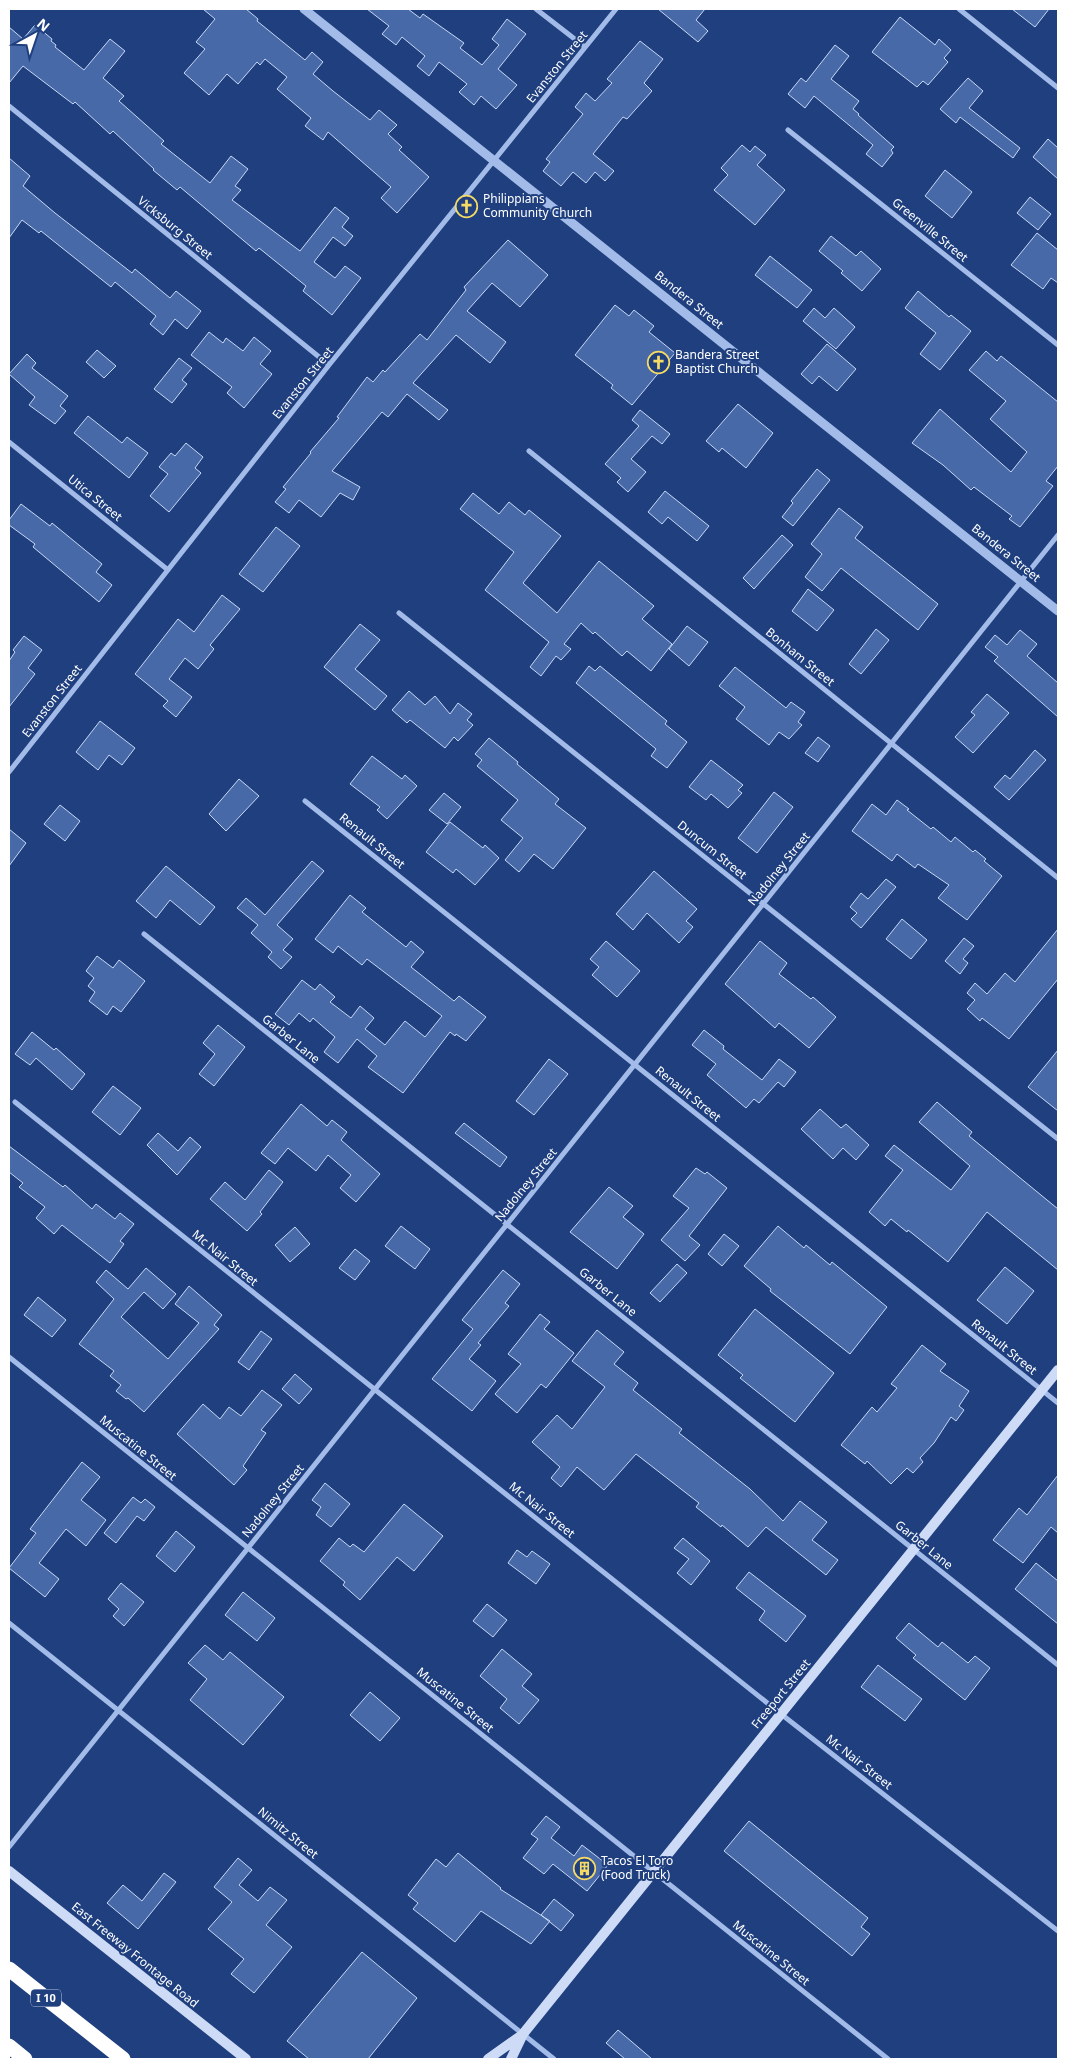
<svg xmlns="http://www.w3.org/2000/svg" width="1067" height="2068" viewBox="0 0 1067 2068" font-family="'Noto Sans',sans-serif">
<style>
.building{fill:#4869a8;stroke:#c7d8f6}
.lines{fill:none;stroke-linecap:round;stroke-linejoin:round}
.minor{stroke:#a3bbe8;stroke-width:5}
.tertiary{stroke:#a3bbe8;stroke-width:9}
.secondary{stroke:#cedbf6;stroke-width:10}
.motorway{stroke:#fff;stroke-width:15}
.labels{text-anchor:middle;stroke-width:4;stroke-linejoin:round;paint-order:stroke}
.shield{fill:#1f3f7f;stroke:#bcc5d9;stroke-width:1}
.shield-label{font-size:11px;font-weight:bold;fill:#fff}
.street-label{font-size:12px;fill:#fff;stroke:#1f3f7f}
.poi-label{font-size:12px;fill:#fff;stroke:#1f3f7f;text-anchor:start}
</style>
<rect width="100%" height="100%" fill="#1f3f7f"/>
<path class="building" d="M203 9H246L258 19 257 21 305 60 312 52 323 62 313 74 333 91 370 120 379 110 397 125 388 134 402 147 399 150 429 177 397 213 381 198 391 187 328 132 323 140 305 126 311 118 277 89 287 77 265 59 260 65 257 62 238 84 227 74 209 95 184 73 205 49 196 42 215 19Z
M367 9H408L420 18 423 14 464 43 460 48 482 65 499 45 492 39 507 19 526 34 498 69 517 85 496 109 481 96 474 105 459 92 467 84 439 62 429 76 417 66 425 56 402 37 396 45 382 34 389 26Z
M658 9H705L696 20 708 31 698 42Z
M1012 9H1049L1035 27Z
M900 17 935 45 939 39 951 50 944 58 948 62 928 85 923 81 917 87 872 52Z
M35 25 52 39 51 41 56 45 55 47 84 70 110 39 125 51 103 78 124 96 119 101 164 141 161 144 210 183 231 156 248 169 235 186 241 190 232 200 300 251 335 207 349 218 342 227 353 236 345 246 333 237 314 262 335 278 345 266 361 278 332 315 303 291 306 286 259 248 256 251 180 187 177 190 153 170 154 169 113 131 110 134 75 102 73 104 23 66 9 83V27L23 39Z
M640 41 663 59 644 83 652 91 627 119 623 117 593 154 614 171 605 181 595 172 586 183 573 172 561 186 543 171 550 162 546 159 583 114 575 107 586 93 595 101 612 83 607 79Z
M835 45 849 56 831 79 859 101 853 109 859 114 858 115 894 147 891 150 893 153 882 167 866 154 873 145 814 96 805 108 788 94 801 78 806 82Z
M968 78 983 91 969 108 1020 148 1013 158 960 117 956 123 940 109Z
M1048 139 1058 148V179L1033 157Z
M742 145 750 152 755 146 766 155 757 165 785 190 755 225 714 190 728 175 721 168Z
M9 158 30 176 23 186 55 213 132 273 135 269 170 298 176 291 201 311 187 329 175 319 163 335 150 324 156 316 115 282 111 287 41 231 39 233 22 220 9 238Z
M945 170 972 192 952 218 925 196Z
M1030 197 1051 214 1038 230 1017 213Z
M1037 233 1058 250V283L1051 278 1043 289 1011 265Z
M831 236 856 256 861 251 881 269 862 291 841 273 843 271 819 251Z
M508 240 548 275 520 307 492 283 467 311 506 342 490 363 456 335 413 383 448 410 439 420 407 394 388 417 382 412 332 471 360 487 353 500 340 493 321 517 299 500 289 513 275 502 286 489 283 487 311 453 310 452 339 418 337 417 367 377 373 382 383 370 385 372 420 334 427 340 466 290 464 287Z
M770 256 812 290 797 308 755 275Z
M918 291 949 317 951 315 971 331 940 370 920 354 936 333 905 308Z
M615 305 629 316 634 310 654 326 649 332 675 353 632 405 611 388 613 385 575 355Z
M814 308 825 318 834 308 855 327 836 349 803 321Z
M209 332 223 343 226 338 243 351 254 337 271 351 260 364 272 374 244 408 227 393 232 387 191 355Z
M827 344 856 369 837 391 819 376 812 384 801 374Z
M97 350 116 366 104 378 86 362Z
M986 351 997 361 1001 356 1058 402V466L1046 481 1053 486 1020 527 1009 519 1012 516 974 487 971 490 943 465 912 443 940 409 1011 472 1027 452 990 419 1006 401 969 370Z
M27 354 36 363 32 368 68 396 60 406 66 411 55 424 29 405 35 397 9 374Z
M179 358 192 368 182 380 187 384 172 403 154 389Z
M738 404 773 433 746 468 722 448 719 452 706 441Z
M640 410 670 434 662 444 652 436 631 459 646 472 628 492 617 482 621 478 605 464 639 426 632 420Z
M88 416 122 443 127 437 148 453 129 478 74 433Z
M186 443 203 457 195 468 201 473 169 512 150 496 168 474 159 467 171 453 175 456Z
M817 469 830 480 793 526 782 517 793 503 791 501Z
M665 491 709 526 697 541 668 517 662 524 648 512Z
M473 493 499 514 509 502 525 515 529 510 561 536 523 583 557 613 599 561 654 606 642 619 672 644 651 671 627 651 622 656 595 632 593 634 581 623 564 644 571 649 561 660 556 656 541 676 530 667 549 642 485 590 514 552 460 509Z
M21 504 50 526 52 523 102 564 96 572 112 585 99 602 33 547 35 544 9 525V520Z
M839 508 863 527 855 538 938 604 918 630 841 568 822 591 805 577 822 554 811 544Z
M276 527 300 546 263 592 239 574Z
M782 535 793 545 754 589 743 578Z
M808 589 834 610 817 631 792 611Z
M222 595 240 609 210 645 214 649 198 669 185 658 169 679 192 697 176 717 163 706 168 701 135 674 178 619 194 632Z
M360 624 380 640 355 669 387 696 375 710 324 667Z
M687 626 708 642 689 666 669 649Z
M876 629 889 640 861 674 849 664Z
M1020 630 1037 644 1027 656 1058 683V717L994 661 998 657 985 647 995 635 1007 645Z
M24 636 42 650 28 668 35 674 9 707V661L15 652 13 650Z
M589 666 595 671 600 666 667 721 665 724 687 742 667 768 651 756 656 749 576 683Z
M735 667 786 708 791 702 805 712 798 722 802 725 789 739 779 732 769 745 736 719 745 707 719 686Z
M409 691 425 705 435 696 450 714 458 703 472 714 467 720 473 725 458 741 454 737 445 748 410 720 407 723 392 710Z
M987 694 1009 713 973 753 955 737 975 715 971 712Z
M100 721 135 748 122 765 109 755 98 770 76 752Z
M818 737 830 746 818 762 805 753Z
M489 738 518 762 517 764 559 799 555 804 586 828 553 869 534 854 519 872 505 860 523 838 501 820 518 800 477 766 482 760 475 754Z
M1035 750 1046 760 1009 800 994 787 1005 775 1010 779Z
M372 756 402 779 405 775 417 786 387 819 377 810 380 807 350 784Z
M711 760 743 785 738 790 742 793 728 808 711 794 706 800 689 787Z
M239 779 259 796 226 831 209 814Z
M774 792 793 807 757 853 738 838Z
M444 793 461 807 447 824 429 810Z
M897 800 909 809 907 810 931 829 933 827 951 842 955 837 973 852 975 850 986 859 984 861 1002 876 967 920 938 898 949 885 918 864 915 868 897 854 892 861 852 831 872 804 886 815Z
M60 805 80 821 65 841 44 824Z
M450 822 483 848 485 845 499 858 475 885 456 869 453 873 426 852Z
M9 829 26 843 9 866Z
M312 861 324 871 277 925 293 939 283 950 292 957 281 969 268 957 272 952 251 933 258 925 237 908 246 898 265 915Z
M166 866 215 907 200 925 170 900 156 918 136 901Z
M654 871 697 909 686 921 693 927 679 943 647 913 633 930 616 914Z
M886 879 896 887 861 928 851 919 857 913 850 907 861 893 868 899Z
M350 895 366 908 362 912 406 947 411 941 424 952 411 967 454 1001 459 996 486 1017 466 1041 456 1034 455 1036 450 1032 403 1093 368 1067 377 1056 357 1039 338 1063 324 1052 335 1037 313 1018 310 1022 299 1013 289 1025 275 1014 302 980 315 990 320 984 335 997 330 1002 351 1018 360 1006 374 1018 365 1029 385 1045 405 1021 425 1037 442 1016 367 959 362 965 338 946 333 953 315 939Z
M902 919 927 940 911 959 886 939Z
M1058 929V979L1009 1039 982 1018 980 1021 967 1009 975 1000 967 993 975 983 987 994 1005 973 1015 982Z
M964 938 974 946 963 959 968 963 960 974 945 961Z
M606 941 640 971 617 997 592 975 599 967 590 959Z
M760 941 787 963 779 974 811 999 813 997 836 1017 809 1048 779 1023 775 1028 725 984Z
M97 956 113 968 119 960 145 981 121 1012 113 1006 107 1015 89 1001 95 992 88 986 94 978 86 971Z
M218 1025 245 1047 214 1086 199 1074 215 1054 203 1043Z
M704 1030 724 1046 723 1049 762 1080 779 1059 796 1072 784 1087 778 1082 759 1103 754 1099 746 1108 707 1075 716 1064 692 1045Z
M32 1032 54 1050 56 1048 85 1074 72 1090 36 1058 30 1065 15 1054Z
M1058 1050V1111L1028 1087Z
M549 1059 568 1074 534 1115 516 1101Z
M113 1086 141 1108 120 1135 92 1112Z
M937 1102 972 1132 969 1136 1058 1209V1270L987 1212 948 1262 908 1230 907 1232 891 1219 885 1226 869 1212 903 1170 885 1156 894 1145 951 1190 970 1166 919 1122Z
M301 1104 327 1126 332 1120 347 1132 341 1140 380 1174 356 1202 340 1188 351 1175 328 1155 316 1171 288 1148 275 1164 261 1153Z
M820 1109 841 1128 846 1124 869 1145 856 1160 843 1148 833 1159 801 1129Z
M464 1123 507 1157 500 1167 455 1133Z
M158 1133 178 1151 190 1137 201 1147 177 1175 147 1145Z
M9 1146 63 1187 65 1185 92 1209 96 1204 115 1219 120 1213 134 1224 120 1241 124 1244 110 1263 62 1225 54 1234 36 1218 45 1207 19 1187 23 1183 9 1172Z
M696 1168 705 1174 707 1172 727 1188 689 1236 700 1245 685 1261 661 1240 689 1208 673 1196Z
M269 1170 283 1182 260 1212 262 1214 247 1231 210 1199 225 1182 245 1200Z
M609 1187 633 1206 623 1217 644 1234 617 1269 570 1232Z
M401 1226 430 1249 415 1269 385 1246Z
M778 1226 804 1248 806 1245 830 1265 832 1262 887 1307 850 1354 770 1291 771 1289 744 1266Z
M295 1227 310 1244 290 1262 275 1245Z
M724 1234 739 1246 722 1266 708 1254Z
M355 1249 370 1261 355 1280 339 1268Z
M677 1264 687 1273 660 1302 650 1293Z
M1005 1267 1034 1291 1007 1324 977 1300Z
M146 1268 176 1294 163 1309 144 1292 121 1317 168 1359 199 1323 175 1304 189 1286 222 1315 214 1325 219 1329 144 1412 128 1398 126 1399 116 1391 121 1385 110 1376 114 1371 79 1344 114 1299 96 1282 106 1270 128 1289Z
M503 1270 520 1284 505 1303 509 1306 478 1343 481 1345 469 1359 496 1381 472 1411 432 1379 473 1329 462 1320Z
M38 1297 66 1320 52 1337 24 1315Z
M755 1309 834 1373 795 1422 740 1378 743 1375 718 1355Z
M540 1314 550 1322 544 1329 574 1353 546 1388 541 1384 517 1413 495 1394 521 1364 508 1354Z
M597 1330 624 1352 614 1364 638 1383 633 1390 682 1429 679 1433 750 1489 783 1521 800 1501 827 1522 812 1540 838 1560 826 1575 766 1527 748 1547 722 1525 721 1527 696 1507 699 1503 636 1454 604 1490 577 1467 561 1487 551 1478 560 1467 532 1442 557 1415 572 1429 605 1387 572 1361Z
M261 1331 272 1339 249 1370 238 1362Z
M922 1345 946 1364 940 1371 969 1391 959 1406 964 1410 956 1421 951 1417 934 1443 920 1458 923 1462 913 1473 907 1468 891 1484 867 1461 865 1464 841 1445 872 1407 877 1412 897 1388 891 1384Z
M295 1374 312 1389 299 1404 282 1389Z
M262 1390 282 1405 261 1430 266 1433 243 1466 247 1470 234 1485 177 1434 203 1404 220 1419 229 1407 241 1416Z
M82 1462 100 1477 81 1500 106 1520 86 1546 66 1529 39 1563 59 1579 45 1597 9 1568 36 1533 30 1529Z
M1058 1475V1533L1051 1527 1023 1563 993 1540 1019 1508 1027 1515Z
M325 1483 350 1504 331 1527 316 1515 321 1507 312 1500Z
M133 1497 141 1503 145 1499 155 1507 144 1521 137 1516 116 1543 104 1533Z
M404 1504 443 1536 414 1571 397 1557 360 1600 343 1585 345 1582 320 1561 339 1538 350 1547 353 1544 364 1552Z
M176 1531 195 1547 175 1572 156 1556Z
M683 1538 710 1561 691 1585 677 1573 689 1559 674 1548Z
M517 1550 527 1557 532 1551 550 1564 536 1584 508 1563Z
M1036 1563 1058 1581V1624L1015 1589Z
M749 1572 806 1616 786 1642 759 1620 765 1611 736 1588Z
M121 1583 144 1602 124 1626 113 1616 119 1609 108 1599Z
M243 1592 275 1618 257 1641 225 1615Z
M487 1604 507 1620 493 1637 473 1621Z
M909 1623 938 1647 942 1642 968 1663 975 1656 990 1668 965 1700 913 1658 916 1655 896 1638Z
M205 1645 223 1660 230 1652 284 1697 243 1745 190 1700 207 1679 188 1663Z
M502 1649 532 1674 522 1686 539 1700 519 1724 500 1708 507 1699 480 1676Z
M878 1665 922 1699 905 1721 861 1687Z
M370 1692 400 1718 380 1741 350 1715Z
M546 1816 560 1827 551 1838 574 1856 582 1845 608 1865 587 1891 553 1864 544 1874 523 1858 538 1839 531 1834Z
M749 1821 868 1918 861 1927 870 1934 852 1956 724 1851Z
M458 1853 501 1888 500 1889 550 1921 531 1944 481 1911 455 1942 413 1909 418 1903 408 1895 436 1859 446 1867Z
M238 1858 252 1870 239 1885 258 1901 270 1887 287 1900 266 1925 292 1947 254 1993 231 1974 244 1959 208 1929 232 1902 214 1887Z
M164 1873 176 1882 138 1929 107 1903 123 1885 142 1901Z
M554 1899 574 1915 561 1931 541 1915Z
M362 1952 417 1998 368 2059H309L287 2041Z
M618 2030 652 2059H625L606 2043Z"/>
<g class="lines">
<path class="minor" d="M536 9 585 47
M959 9 1058 88
M9 106 329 365
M788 130 1058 345
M9 442 168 570
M529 451 1058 878
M399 613 1058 1139
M9 772 329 365 616 9
M305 801 1058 1403
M144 934 1058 1665
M15 1102 781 1714 1058 1931
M9 1357 888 2059
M9 1623 554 2059
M9 1847 1058 535"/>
<path class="tertiary" d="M304 9 1058 611"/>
<path class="secondary" d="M9 1871 246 2059
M488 2059 522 2035
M511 2059 523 2034 1058 1370"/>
<path class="motorway" d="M9 1969 123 2059
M9 2046 25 2059"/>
</g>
<defs>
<symbol id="church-ring" viewBox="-11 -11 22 22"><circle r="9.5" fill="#1f3f7f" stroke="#f5da64" stroke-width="1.5"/><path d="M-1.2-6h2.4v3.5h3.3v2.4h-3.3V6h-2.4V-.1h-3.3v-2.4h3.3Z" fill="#f5da64"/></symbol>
<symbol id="building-ring" viewBox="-11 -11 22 22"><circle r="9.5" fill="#1f3f7f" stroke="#f5da64" stroke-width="1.5"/><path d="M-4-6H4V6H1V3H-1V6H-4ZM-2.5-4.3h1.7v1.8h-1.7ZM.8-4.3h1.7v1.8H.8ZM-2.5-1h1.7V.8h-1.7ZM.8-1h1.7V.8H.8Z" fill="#f5da64"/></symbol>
</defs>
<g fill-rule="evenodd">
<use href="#church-ring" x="454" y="194" width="25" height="25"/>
<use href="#church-ring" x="646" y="350" width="25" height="25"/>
<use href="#building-ring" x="572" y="1856" width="25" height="25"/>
</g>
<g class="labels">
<rect class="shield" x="31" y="1989.5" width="30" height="17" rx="4"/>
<g class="shield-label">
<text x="46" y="2002">I 10</text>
</g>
<g class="street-label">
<text transform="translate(557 67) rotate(-51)" y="4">Evanston Street</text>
<text transform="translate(175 228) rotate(39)" y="4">Vicksburg Street</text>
<text transform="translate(930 230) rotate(39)" y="4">Greenville Street</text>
<text transform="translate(689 300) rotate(39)" y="4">Bandera Street</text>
<text transform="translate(303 383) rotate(-51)" y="4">Evanston Street</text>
<text transform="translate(95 498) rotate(39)" y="4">Utica Street</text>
<text transform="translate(1006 553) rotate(39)" y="4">Bandera Street</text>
<text transform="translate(800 657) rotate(39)" y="4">Bonham Street</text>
<text transform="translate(52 701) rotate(-52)" y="4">Evanston Street</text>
<text transform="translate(372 841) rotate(39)" y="4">Renault Street</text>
<text transform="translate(712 850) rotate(39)" y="4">Duncum Street</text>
<text transform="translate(779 869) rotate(-51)" y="4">Nadolney Street</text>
<text transform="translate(291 1039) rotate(39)" y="4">Garber Lane</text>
<text transform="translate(688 1094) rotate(39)" y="4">Renault Street</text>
<text transform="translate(526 1185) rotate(-51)" y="4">Nadolney Street</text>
<text transform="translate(225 1258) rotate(39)" y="4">Mc Nair Street</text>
<text transform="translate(608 1292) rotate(39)" y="4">Garber Lane</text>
<text transform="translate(1004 1347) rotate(39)" y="4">Renault Street</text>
<text transform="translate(138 1448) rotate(39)" y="4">Muscatine Street</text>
<text transform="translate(273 1501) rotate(-51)" y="4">Nadolney Street</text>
<text transform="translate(542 1510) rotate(39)" y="4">Mc Nair Street</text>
<text transform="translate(924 1545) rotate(39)" y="4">Garber Lane</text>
<text transform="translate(781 1694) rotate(-51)" y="4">Freeport Street</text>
<text transform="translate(455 1700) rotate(39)" y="4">Muscatine Street</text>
<text transform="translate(859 1762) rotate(38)" y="4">Mc Nair Street</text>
<text transform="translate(288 1833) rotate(39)" y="4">Nimitz Street</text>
<text transform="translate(771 1953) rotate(39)" y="4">Muscatine Street</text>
<text transform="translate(135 1955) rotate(39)" y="4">East Freeway Frontage Road</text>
</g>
<g class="poi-label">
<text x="483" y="203">Philippians<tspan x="483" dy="14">Community Church</tspan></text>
<text x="675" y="359">Bandera Street<tspan x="675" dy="14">Baptist Church</tspan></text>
<text x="601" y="1865">Tacos El Toro<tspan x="601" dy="14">(Food Truck)</tspan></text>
</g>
</g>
<rect width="1067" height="2068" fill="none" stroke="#ffffff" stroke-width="20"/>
<g transform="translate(35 35) rotate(40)" stroke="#1f3f7f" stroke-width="4" paint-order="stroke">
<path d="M0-4L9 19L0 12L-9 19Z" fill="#ffffff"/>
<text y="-8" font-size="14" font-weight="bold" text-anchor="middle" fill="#ffffff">N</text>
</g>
</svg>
